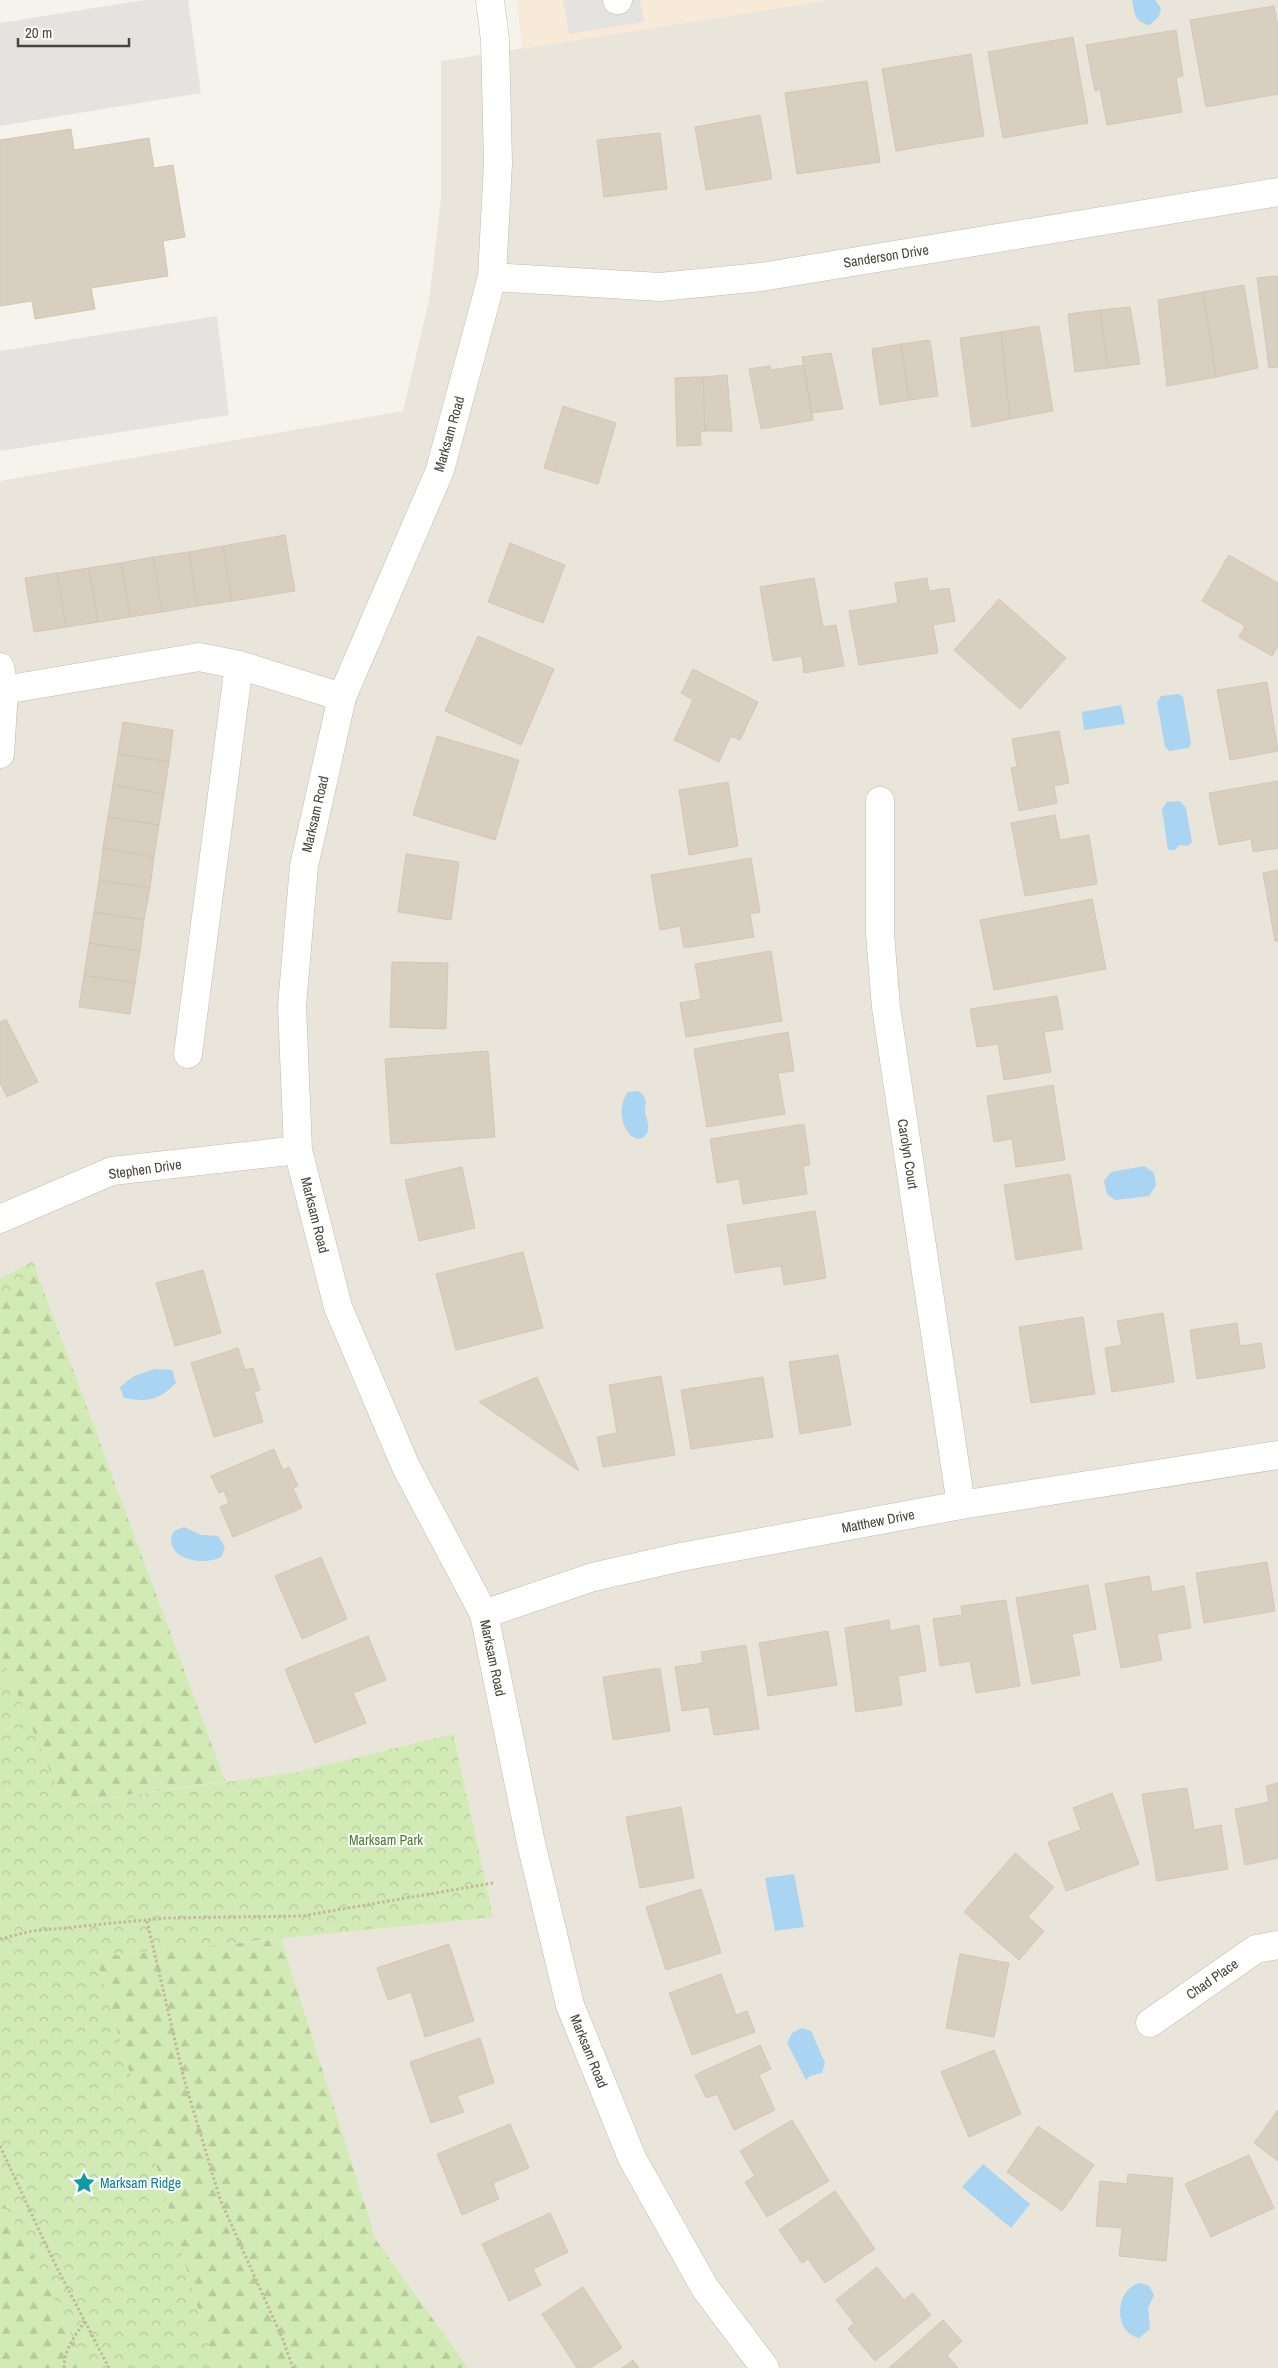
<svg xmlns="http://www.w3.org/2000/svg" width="1278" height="2368" viewBox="0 0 1278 2368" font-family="'Archivo Narrow',sans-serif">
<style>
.residential{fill:#eae5da}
.commercial{fill:#f7ead8}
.forest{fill:url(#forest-firs)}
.park{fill:url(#park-crowns)}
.parking{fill:#e5e3e0}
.water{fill:#a9d4f2}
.building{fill:#d8cfc1;stroke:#d3c7b4}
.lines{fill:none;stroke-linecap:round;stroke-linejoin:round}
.minor-casing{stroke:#c2bbae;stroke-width:29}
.path{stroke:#c4b79f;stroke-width:3;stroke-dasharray:2.5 2.5;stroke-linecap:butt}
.minor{stroke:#fff;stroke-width:28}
.labels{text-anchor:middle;stroke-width:4;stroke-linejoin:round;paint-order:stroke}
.street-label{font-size:14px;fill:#4b4439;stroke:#fff}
.park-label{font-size:14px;fill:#4a7f2a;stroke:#fff}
.culture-label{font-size:14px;fill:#0d838f;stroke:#fff;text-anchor:start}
</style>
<defs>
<pattern id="forest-firs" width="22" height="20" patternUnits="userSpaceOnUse" patternTransform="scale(1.25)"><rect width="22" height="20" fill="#d2eab5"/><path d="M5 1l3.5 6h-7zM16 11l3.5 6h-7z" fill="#b6ca9c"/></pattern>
<pattern id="park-crowns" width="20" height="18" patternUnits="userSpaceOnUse" patternTransform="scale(1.25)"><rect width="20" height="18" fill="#d2eab5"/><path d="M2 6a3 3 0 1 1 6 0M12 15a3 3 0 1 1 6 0" fill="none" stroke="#b6ca9c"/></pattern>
</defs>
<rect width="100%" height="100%" fill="#f6f3ec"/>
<path class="residential" d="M829 0H1278V2368H0V481L403 411 429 300 441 199V61Z"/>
<path class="commercial" d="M517 0H829L522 49Z"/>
<path class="forest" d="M36 1270 225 1781 63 1804 0 1652V1306Z
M281 1939 376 2240 468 2368H215L96 1957Z
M0 2196 34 2258 87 2368H0Z"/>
<path class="park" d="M33 1261 36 1270 0 1306V1279Z
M0 1652 64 1804 292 1773 453 1734 493 1917 96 1957 215 2368H87L34 2258 0 2196Z"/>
<path class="parking" d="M144 0H188L201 93 0 126V23Z
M563 0H640L644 22 569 34Z
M217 316 229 415 0 451V351Z"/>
<path class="water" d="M1132 0H1155L1161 8 1159 16 1150 25C1134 22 1135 14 1132 0Z
M1179 694 1183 697 1191 743 1189 748 1169 751 1165 747 1157 702 1161 696Z
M1121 705 1125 724 1084 730 1082 712Z
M1180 801 1186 808 1192 842 1188 846 1179 845 1175 850H1168L1162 809 1167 802Z
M638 1091 644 1096 646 1103C642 1115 652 1124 647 1133 635 1153 610 1117 628 1092Z
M1144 1166 1154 1173 1156 1185 1149 1196 1115 1200 1107 1194 1104 1181 1111 1172Z
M155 1369 172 1370 176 1383C158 1401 148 1402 124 1398L120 1387 134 1376Z
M184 1527 201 1535 218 1536 225 1547 221 1557C201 1568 160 1556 174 1531Z
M794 1874 804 1927 775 1931 765 1878Z
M802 2028 811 2031 825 2063 822 2073 810 2076 806 2080 787 2043 792 2033Z
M983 2164 1030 2204 1011 2228 962 2187Z
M1141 2283 1149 2286 1154 2295 1148 2308 1150 2329 1139 2338C1111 2332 1116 2286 1141 2283Z"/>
<path class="building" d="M1274 6 1278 26V94L1206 107 1190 20Z
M1176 30 1183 76 1176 78 1182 112 1107 125 1100 89 1095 91 1086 45Z
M1073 37 1088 123 1003 138 988 52Z
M971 54 984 136 896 151 882 69Z
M867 81 880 162 797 174 785 93Z
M760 115 772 179 706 190 695 127Z
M71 129 74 150 149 138 154 168 173 165 185 237 163 241 168 276 91 288 95 309 35 319 32 301 0 306V140Z
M660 133 667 189 604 197 597 140Z
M1278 276V367L1269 368 1257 278Z
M1244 285 1258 368 1216 377 1203 292Z
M1203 292 1216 377 1167 386 1158 300Z
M1130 307 1140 364 1108 368 1100 310Z
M1100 310 1108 368 1075 372 1068 314Z
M1039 326 1053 411 1010 419 1001 332Z
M1001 332 1010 419 972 427 960 338Z
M930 340 938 396 909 400 901 344Z
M901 344 909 400 880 405 872 349Z
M831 353 843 409 811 413 802 357Z
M804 365 813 420 761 429 749 369 770 366 771 370Z
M727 375 732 431H705L703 377Z
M695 377H703L705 431 700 432 701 445 677 446 675 378Z
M563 406 616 423 598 484 544 468Z
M285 535 295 591 232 601 223 546Z
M510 543 565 565 543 623 488 602Z
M223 546 232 601 197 606 189 552Z
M189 552 197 606 162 612 153 557Z
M1229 555 1278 583V646L1272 656 1239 637 1245 626 1202 601Z
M153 557 162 612 130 617 121 563Z
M121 563 130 617 98 622 89 568Z
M89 568 98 622 66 627 57 573Z
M57 573 66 627 34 632 25 578Z
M814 578 823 627 836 625 844 666 804 673 802 656 773 661 760 587Z
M927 578 929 591 949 588 955 621 933 625 938 653 859 665 849 611 898 603 895 583Z
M999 599 1066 658 1020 709 954 650Z
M478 636 554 669 521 745 445 711Z
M693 669 758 702 740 740 731 736 719 762 674 740 693 700 681 693Z
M1267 682 1278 751 1230 760 1217 690Z
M123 722 173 730 169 762 118 754Z
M1059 731 1069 783 1054 786 1057 803 1019 811 1011 768 1017 767 1012 739Z
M437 736 519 760 495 840 413 815Z
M118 754 169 762 164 794 113 785Z
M1278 781V848L1253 852 1251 839 1219 845 1209 793Z
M728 782 738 846 689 855 679 790Z
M113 785 164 794 159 825 108 817Z
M1055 815 1060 840 1089 835 1097 884 1025 896 1011 823Z
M108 817 159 825 154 857 103 848Z
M103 848 154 857 150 888 99 880Z
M406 854 459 862 451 920 398 912Z
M751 858 760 912 750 914 754 937 684 948 680 926 660 930 651 875Z
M1278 870V941H1275L1263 873Z
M99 880 150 888 144 920 94 912Z
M1092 899 1106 969 994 990 980 920Z
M94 912 144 920 140 951 89 943Z
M89 943 140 951 135 983 84 975Z
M771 951 782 1021 686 1037 680 1003 701 999 695 964Z
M392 962 448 963 446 1029 390 1027Z
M84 975 135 983 130 1014 79 1007Z
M1057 996 1063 1029 1044 1032 1051 1072 1004 1080 998 1044 977 1047 970 1009Z
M6 1019 38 1082 7 1097 0 1083V1022Z
M788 1032 794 1071 778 1073 785 1114 707 1127 694 1049Z
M488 1051 495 1137 391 1144 385 1059Z
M1053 1085 1065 1160 1016 1167 1012 1139 994 1142 987 1096Z
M804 1124 810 1165 803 1166 807 1194 743 1204 739 1179 717 1183 710 1139Z
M462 1167 475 1228 419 1241 405 1180Z
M1070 1174 1082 1249 1016 1260 1004 1185Z
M815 1211 826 1278 784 1285 781 1266 735 1273 727 1225Z
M523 1252 543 1328 456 1350 436 1274Z
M203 1270 221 1333 175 1346 156 1283Z
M1163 1313 1174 1382 1112 1392 1105 1348 1122 1345 1117 1321Z
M1083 1317 1095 1394 1031 1403 1019 1327Z
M1237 1323 1240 1346 1261 1343 1265 1368 1197 1379 1190 1330Z
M238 1348 245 1370 253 1368 260 1390 254 1392 263 1422 214 1437 191 1363Z
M838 1355 851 1425 800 1434 789 1362Z
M661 1376 675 1455 603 1467 597 1437 617 1433 609 1385Z
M537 1377 579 1471 479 1402Z
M763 1377 773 1437 691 1449 681 1390Z
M274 1449 283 1470 289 1467 298 1486 293 1488 302 1508 233 1537 220 1507 229 1503 224 1491 219 1493 211 1476Z
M321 1557 347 1619 302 1639 275 1576Z
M1267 1562 1275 1611 1204 1623 1196 1573Z
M1149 1576 1152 1592 1184 1586 1191 1628 1157 1634 1162 1660 1121 1668 1105 1584Z
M1088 1585 1096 1629 1072 1634 1080 1675 1032 1684 1016 1598Z
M1006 1600 1020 1686 976 1693 970 1661 940 1666 933 1619 962 1615 961 1606Z
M889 1620 890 1631 919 1625 926 1671 898 1676 902 1705 856 1712 845 1628Z
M828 1631 837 1685 768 1696 759 1643Z
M368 1636 386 1680 353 1693 366 1723 315 1743 285 1669Z
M746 1645 759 1729 714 1735 709 1707 682 1711 675 1667 703 1663 701 1652Z
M660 1668 670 1731 613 1740 603 1677Z
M1278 1783V1858L1245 1865 1235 1809 1269 1802 1266 1786Z
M1187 1788 1194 1830 1221 1825 1228 1869 1157 1881 1142 1794Z
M1112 1793 1139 1864 1066 1891 1048 1842 1081 1830 1073 1808Z
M681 1807 694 1878 640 1888 626 1817Z
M1015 1853 1054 1887 1028 1917 1044 1931 1019 1960 964 1912Z
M701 1889 721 1953 666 1970 646 1907Z
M449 1944 474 2021 425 2037 411 1992 388 2000 377 1968Z
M960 1954 1009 1963 994 2037 946 2028Z
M721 1974 736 2015 747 2011 755 2032 692 2055 669 1993Z
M480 2038 494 2083 457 2096 464 2112 431 2123 410 2062Z
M760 2045 771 2069 759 2075 775 2110 734 2130 717 2094 706 2098 695 2075Z
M994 2050 1021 2114 969 2137 941 2072Z
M1278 2110V2161L1254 2143Z
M792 2120 829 2181 767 2217 745 2182 755 2176 740 2151Z
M510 2124 529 2168 493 2183 499 2199 462 2215 437 2154Z
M1038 2126 1094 2165 1062 2211 1007 2172Z
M1249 2155 1274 2208 1211 2237 1185 2184Z
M1128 2174 1173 2178 1166 2261 1119 2256 1122 2228 1096 2226 1100 2181 1127 2184Z
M835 2191 875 2249 825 2283 808 2259 802 2263 779 2230Z
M550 2213 568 2252 533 2269 541 2285 509 2301 482 2244Z
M877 2267 904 2300 913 2293 931 2315 875 2361 848 2329 854 2323 836 2300Z
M583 2287 622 2348 590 2368H577L542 2314Z
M943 2320 962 2341 947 2355 958 2368H889Z
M633 2360 639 2368H622Z"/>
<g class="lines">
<defs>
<path id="minor" d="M490 0 495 40 498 163 492 277 440 470 342 697 304 866 292 1006 298 1150 338 1307 406 1467 484 1614 531 1843 570 2005 632 2158 705 2288 765 2368
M617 0H618
M492 277 660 287 761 277 1278 192
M0 667 4 690 0 754
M4 690 199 657 239 665 342 697
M880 801V934L886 1007 961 1505
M188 1054 239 665
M0 1219 112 1171 298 1150
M484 1614 593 1577 681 1557 961 1505 1278 1455
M1150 2023 1256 1949 1278 1945"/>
</defs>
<use href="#minor" class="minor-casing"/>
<path class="path" d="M147 1921 184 2079 220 2199 283 2340 293 2368
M0 1939 32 1931 166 1918 302 1916 493 1883
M0 2146 52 2258 109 2368
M64 2368C64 2349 75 2336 85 2321"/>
<use href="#minor" class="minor"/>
</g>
<defs>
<symbol id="sight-bare" viewBox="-9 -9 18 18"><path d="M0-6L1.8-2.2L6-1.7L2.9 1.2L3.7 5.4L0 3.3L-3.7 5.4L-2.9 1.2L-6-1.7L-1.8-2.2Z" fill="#0f9aa8" stroke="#fff" stroke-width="2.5" paint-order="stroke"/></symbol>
</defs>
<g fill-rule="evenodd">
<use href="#sight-bare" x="68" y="2167" width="32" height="32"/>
</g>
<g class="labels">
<g class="street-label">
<text transform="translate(886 256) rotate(-9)" y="5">Sanderson Drive</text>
<text transform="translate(449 434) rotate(-74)" y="5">Marksam Road</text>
<text transform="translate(315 814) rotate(-77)" y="5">Marksam Road</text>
<text transform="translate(908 1154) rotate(81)" y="5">Carolyn Court</text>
<text transform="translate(145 1169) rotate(-8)" y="5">Stephen Drive</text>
<text transform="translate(315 1215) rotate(76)" y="5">Marksam Road</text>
<text transform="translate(878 1521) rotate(-11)" y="5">Matthew Drive</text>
<text transform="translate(493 1658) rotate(78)" y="5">Marksam Road</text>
<text transform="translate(1212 1979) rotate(-35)" y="5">Chad Place</text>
<text transform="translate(589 2051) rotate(68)" y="5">Marksam Road</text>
</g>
<g class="park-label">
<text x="386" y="1845">Marksam Park</text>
</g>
<g class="culture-label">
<text x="100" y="2188">Marksam Ridge</text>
</g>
</g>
<path d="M18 38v8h111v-8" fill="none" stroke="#4b4439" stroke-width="2.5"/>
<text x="25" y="38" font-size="15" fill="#4b4439" stroke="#ffffff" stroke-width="4" paint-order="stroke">20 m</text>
</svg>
